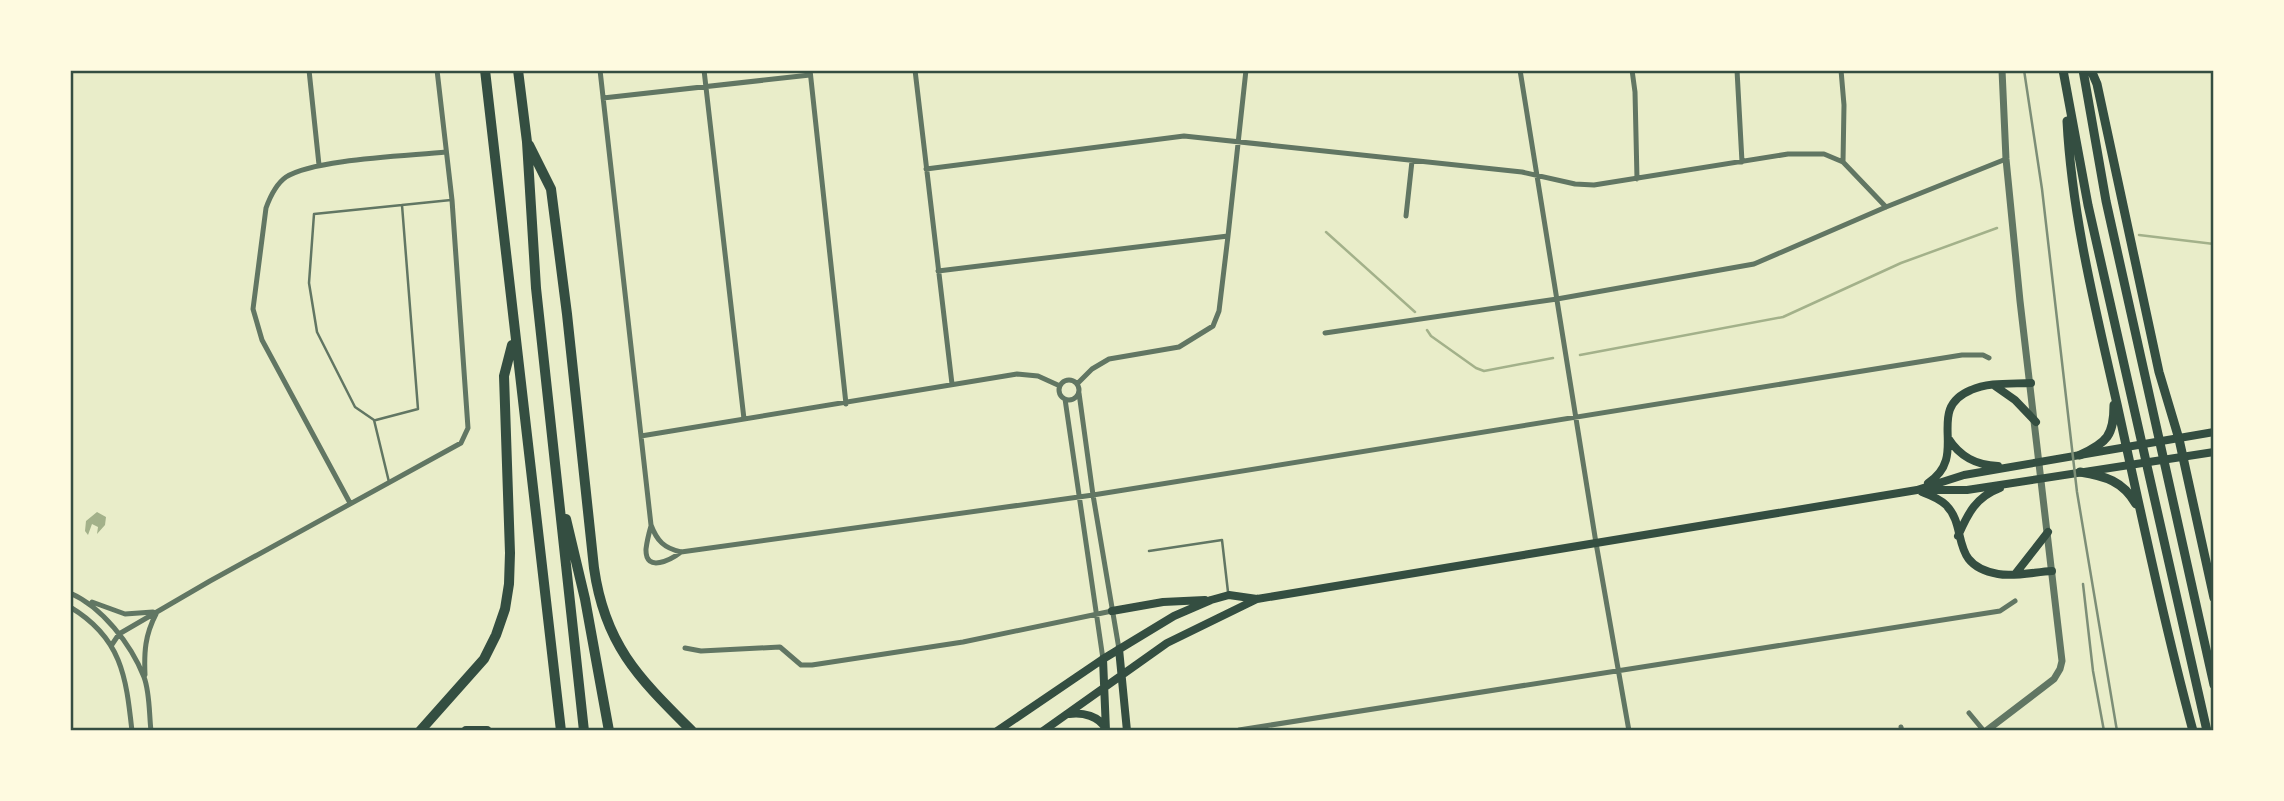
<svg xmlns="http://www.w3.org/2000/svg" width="2284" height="801" viewBox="0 0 2284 801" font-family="'Nunito Sans',sans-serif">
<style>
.water{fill:#a3b18a}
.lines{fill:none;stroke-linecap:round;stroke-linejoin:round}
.stream{stroke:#a3b18a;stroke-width:2.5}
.service{stroke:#617663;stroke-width:2.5}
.minor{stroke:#617663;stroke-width:5}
.tertiary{stroke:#617663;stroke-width:7}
.secondary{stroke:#344e41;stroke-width:8}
.primary{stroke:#344e41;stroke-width:9}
.motorway{stroke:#344e41;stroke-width:10}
.rail{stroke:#7c8e77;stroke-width:2.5}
.neatline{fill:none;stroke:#344e41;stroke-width:2.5}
</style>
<rect width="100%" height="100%" fill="#e9edc9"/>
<path class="water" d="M97 512 106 517 105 525 97 534 98 527 92 524 88 535 85 531 86 521Z"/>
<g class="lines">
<path class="stream" d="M1326 232 1415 312
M2139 235 2214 244
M1427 330 1431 336 1476 368 1484 371 1553 358
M1580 355 1783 317 1901 263 1997 228"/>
<path class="service" d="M376 420 418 409 402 205
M389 482 374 420 355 407 317 332 309 283 314 214 451 200
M1149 551 1222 540 1228 592"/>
<path class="minor" d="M309 70 319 165
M600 70 651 525C657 541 664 548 681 552L1093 495 1962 355H1983L1989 358
M704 70 744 419
M810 70 846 404
M915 70 952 384
M1520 70 1596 543 1629 731
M1632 70 1635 92 1637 179
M1737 70 1742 162
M1841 70 1844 105 1843 162
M603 98 810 75
M926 169 1184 136 1522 172 1575 184 1594 185 1788 154H1824L1843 162 1886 207
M1406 216 1412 161
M938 271 1228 236
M1325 333 1557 299 1754 264 1886 207 2006 159
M1059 390a10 10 0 1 1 20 0a10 10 0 1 1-20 0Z
M1077 384 1092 369 1109 359 1179 347 1213 326 1219 311 1228 236 1246 70
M1079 393 1093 495 1119 649
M1065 399 1103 659
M641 436 1017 374 1038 376 1060 386
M350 503 262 340 253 309 266 208C270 197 276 184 286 177 314 159 408 156 446 152
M651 526C649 533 647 541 646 549 645 574 672 559 681 552
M70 593C102 607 131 644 144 677 150 693 149 714 151 731
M92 602 125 614 153 612
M70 607C122 638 126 677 132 731
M111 646 119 634 210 581 461 443 468 428 452 200 437 70
M685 648 701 651 780 647 801 665H812L963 642 1112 611
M145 675C144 652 145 635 156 614
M1969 713 1984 731
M1901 727 1902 731
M1239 730 2000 611 2015 601"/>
<path class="tertiary" d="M1986 731 2054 679 2060 669 2062 661 2020 301 2006 159 2002 70"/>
<path class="secondary" d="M1995 386 2015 400 2036 422
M1948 438C1960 457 1976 465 1998 466
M1928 483C1971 455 1923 410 1971 390 1988 382 2012 384 2031 383
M1923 490H1967L2214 452
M1922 492C1930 495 1939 498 1946 505 1969 528 1948 565 1998 574 2014 577 2035 572 2052 571
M1958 536C1968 513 1976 497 2000 488
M2016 573 2048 532
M1112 611 1163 602 1205 600
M1119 649 1127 731
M1103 659 1106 731
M1069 714C1083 712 1099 716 1106 729
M997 731 1103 659 1174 616 1211 600 1229 595 1257 599 1917 490 1964 475 2214 432
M1043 731 1167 643 1257 599"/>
<path class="primary" d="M2063 70 2088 205 2207 731
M2083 70 2106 201 2214 685
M2091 70 2097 84 2159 372 2179 439 2214 598
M2067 121C2072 217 2096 311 2117 404 2141 513 2164 623 2193 731
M2080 455C2107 443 2114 435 2114 405
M2080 472C2105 476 2123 481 2136 504"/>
<path class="motorway" d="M485 70 561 731
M518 70 527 142 536 288 584 731
M529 145 551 189 567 314 594 568C605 646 640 679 692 731
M566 519 585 599 609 731
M420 731 484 659 496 635 505 609 509 584 510 553 504 376 512 345
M466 731H487"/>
<path class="rail" d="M2024 70 2042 189 2077 492 2117 731
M2083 584 2093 671 2104 731"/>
</g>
<rect width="2284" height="801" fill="none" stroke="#fefae0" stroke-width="144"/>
<rect x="72" y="72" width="2140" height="657" class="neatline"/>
</svg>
